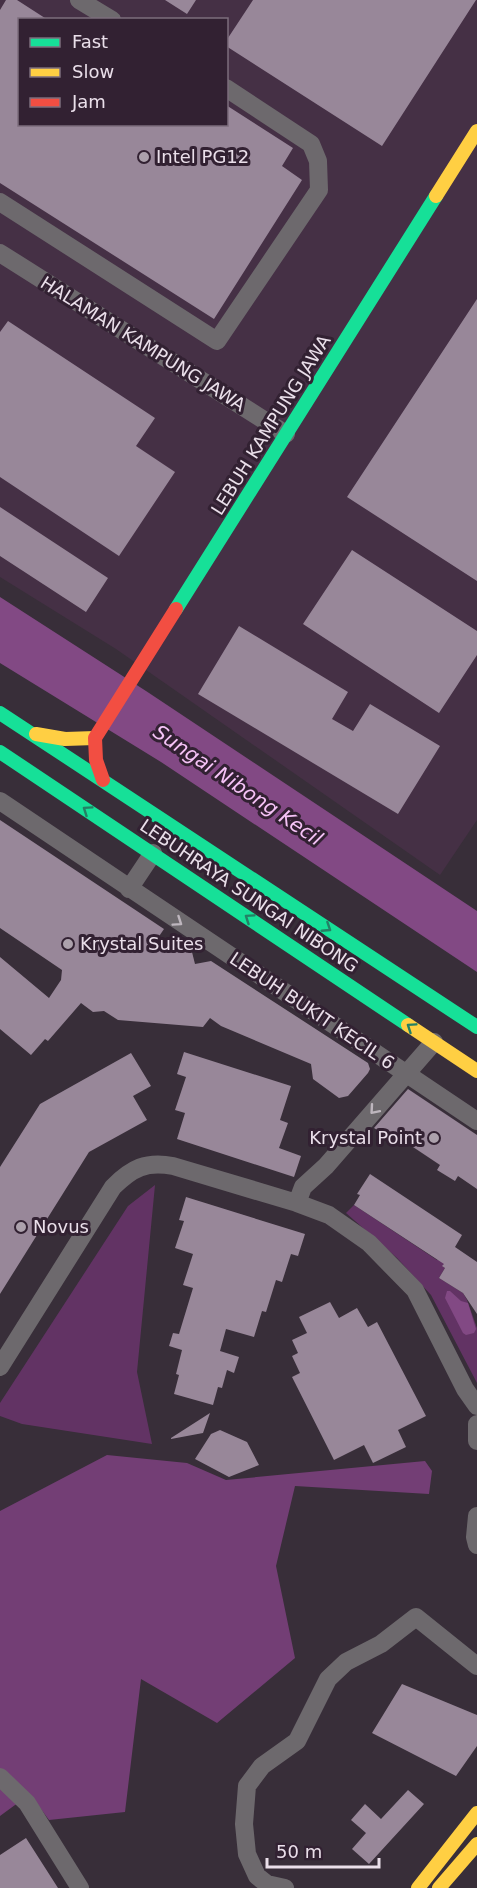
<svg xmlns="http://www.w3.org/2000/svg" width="477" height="1888" viewBox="0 0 477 1888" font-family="'DejaVu Sans',sans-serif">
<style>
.built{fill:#453045;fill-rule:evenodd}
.green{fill:#623364}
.forest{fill:#733e75}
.water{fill:#824984}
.building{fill:#988799}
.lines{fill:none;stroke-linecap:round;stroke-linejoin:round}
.street{stroke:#6d696d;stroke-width:18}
.fast{stroke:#16e098;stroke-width:14}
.slow{stroke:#ffcf43;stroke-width:14}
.jam{stroke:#f24e42;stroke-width:14}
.oneway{stroke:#248065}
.oneway2{stroke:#beb6be}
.poi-dot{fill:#aca1ac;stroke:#322132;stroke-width:2}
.labels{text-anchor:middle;stroke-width:6;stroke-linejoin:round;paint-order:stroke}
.poi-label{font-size:18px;fill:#eadfea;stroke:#322132;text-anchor:start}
.street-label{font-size:18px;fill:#eadfea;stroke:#322132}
.water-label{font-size:20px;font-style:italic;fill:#f6c3f7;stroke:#322132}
</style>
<rect width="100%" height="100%" fill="#382e39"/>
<path class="built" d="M0 0H477V820L440 875 116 649 0 577ZM20 20H226V124H20Z"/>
<path class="green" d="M155 1185 137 1372 152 1444 22 1424 0 1416V1403L128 1206Z
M354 1205 437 1260 452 1252 443 1266 445 1268 439 1278 463 1293 467 1300 477 1328V1383L431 1295 397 1258 346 1213Z"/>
<path class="forest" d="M107 1455 187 1463 226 1480 425 1461 432 1471 429 1494 295 1486 276 1566 295 1658 217 1723 141 1679 125 1812 49 1820 30 1794 0 1816V1511Z"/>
<path class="water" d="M0 597 146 691 477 911V972L161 762 0 663Z
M447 1291H450L461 1301 468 1303 476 1329 474 1333 466 1335 463 1333 445 1298Z"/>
<path class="building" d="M6 0H17L48 20H20V124H226V105L293 148 282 166 302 180 214 319 0 183V10Z
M165 0H196L187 14Z
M253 0H476L382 146 226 46V41Z
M477 299V581L347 497Z
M8 321 155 418 136 446 175 472 119 556 0 477V332Z
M0 507 108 578 86 612 0 556Z
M352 550 477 631V655L439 713 303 624Z
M239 626 348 692 332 719 353 731 370 704 440 746 398 814 198 694Z
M0 820 164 929 153 945 178 942 187 944 192 952 195 964 211 961 368 1063 370 1069 368 1073 348 1096 339 1098 313 1079 311 1064 221 1026 210 1018 203 1027 118 1020 104 1011 93 1012 81 1003 48 1041 45 1039 31 1055 0 1029V957L49 998 61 980 62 970 0 928Z
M184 1052 291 1086 280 1120 288 1123 279 1148 301 1156 294 1177 177 1139 185 1113 175 1110 186 1077 177 1074Z
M131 1053 151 1086 133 1096 147 1120 89 1152 0 1294V1167L40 1104Z
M408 1089 477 1135V1189L458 1176 455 1181 437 1170 440 1165 404 1141 401 1145 374 1128Z
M370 1174 462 1235 455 1247 477 1262V1314L463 1293 439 1278 445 1268 442 1266 444 1264 354 1205 360 1195 357 1194Z
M186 1197 305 1234 298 1256 291 1254 282 1282 276 1280 266 1312 262 1311 254 1337 226 1329 220 1351 239 1357 234 1373 227 1370 222 1388 218 1387 213 1405 174 1394 179 1375 176 1374 182 1350 169 1346 173 1333 179 1334 193 1288 183 1285 193 1254 175 1248 184 1221 179 1220Z
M330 1302 339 1318 357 1308 368 1327 377 1322 426 1416 398 1430 406 1447 373 1463 364 1445 334 1460 292 1377 300 1373 292 1356 298 1353 292 1340 307 1333 299 1317Z
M210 1413 203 1433 171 1439V1438Z
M220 1430 247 1442 259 1465 229 1477 195 1459 211 1434Z
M402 1684 477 1715V1746L456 1776 372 1733Z
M408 1790 424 1804 369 1864 352 1849 366 1833 351 1820 365 1804 381 1819Z
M26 1838 58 1888H0V1855Z"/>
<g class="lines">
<path class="street" d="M79 0 112 20
M0 202 217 341 319 190 318 161 311 144 226 88
M0 253 286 434
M0 801 477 1121
M129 889 153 853
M297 1203 303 1187 326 1166 434 1042
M0 1367 113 1187C132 1168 146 1161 173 1166L297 1203 329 1215 369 1243 415 1290 465 1389 477 1406
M477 1424V1441
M477 1516 475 1537 477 1545
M0 1777 27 1803 80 1888
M285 1888 267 1884 257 1876 247 1854 244 1824 247 1786 262 1766 297 1741 328 1679 346 1662 381 1644 416 1617 477 1666"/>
<path class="fast" d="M176 609 436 196
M0 713 477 1027
M0 752 408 1025"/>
<path class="slow" d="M436 196 477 131
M36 734 65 739 95 738
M408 1025 477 1071
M418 1888 477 1813
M439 1888 477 1844"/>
<path class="jam" d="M103 780 96 760 95 738 176 609"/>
</g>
<defs><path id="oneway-chevron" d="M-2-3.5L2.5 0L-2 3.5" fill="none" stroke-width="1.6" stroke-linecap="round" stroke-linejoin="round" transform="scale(1.5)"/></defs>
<g class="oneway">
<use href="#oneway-chevron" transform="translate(87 810) rotate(-146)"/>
<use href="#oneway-chevron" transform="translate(249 918) rotate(-146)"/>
<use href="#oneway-chevron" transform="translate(327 928) rotate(33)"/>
<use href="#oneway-chevron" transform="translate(411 1027) rotate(-146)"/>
</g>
<g class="oneway2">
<use href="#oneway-chevron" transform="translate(178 922) rotate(34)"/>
<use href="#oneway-chevron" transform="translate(374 1110) rotate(131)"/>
</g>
<g class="poi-dot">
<circle cx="144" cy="157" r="6"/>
<circle cx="68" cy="944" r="6"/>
<circle cx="434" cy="1138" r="6"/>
<circle cx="21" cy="1227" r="6"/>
</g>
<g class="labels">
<g class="poi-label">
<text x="156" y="163">Intel PG12</text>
<text x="80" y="950">Krystal Suites</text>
<text x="422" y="1144" text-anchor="end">Krystal Point</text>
<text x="33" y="1233">Novus</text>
</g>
<g class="street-label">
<text transform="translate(143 344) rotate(32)" y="6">HALAMAN KAMPUNG JAWA</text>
<text transform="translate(271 425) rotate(-58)" y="6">LEBUH KAMPUNG JAWA</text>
<text transform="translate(249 896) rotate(34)" y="6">LEBUHRAYA SUNGAI NIBONG</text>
<text transform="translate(312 1011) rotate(34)" y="6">LEBUH BUKIT KECIL 6</text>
</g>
<g class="water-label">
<text transform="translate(238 785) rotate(34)" y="7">Sungai Nibong Kecil</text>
</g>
</g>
<rect x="18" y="18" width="210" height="108" fill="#322132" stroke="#7c6d7c" stroke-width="1.5"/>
<rect x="30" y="38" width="30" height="9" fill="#16e098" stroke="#7c6d7c" stroke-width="1.5"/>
<text x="72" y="48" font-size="18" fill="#eadfea">Fast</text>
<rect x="30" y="68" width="30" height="9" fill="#ffcf43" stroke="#7c6d7c" stroke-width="1.5"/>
<text x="72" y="78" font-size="18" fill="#eadfea">Slow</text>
<rect x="30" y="98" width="30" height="9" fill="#f24e42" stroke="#7c6d7c" stroke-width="1.5"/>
<text x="72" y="108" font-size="18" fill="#eadfea">Jam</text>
<path d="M267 1858v9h112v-9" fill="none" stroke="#eadfea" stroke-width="3"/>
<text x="276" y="1858" font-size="18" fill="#eadfea" stroke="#322132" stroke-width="4.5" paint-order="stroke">50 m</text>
</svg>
